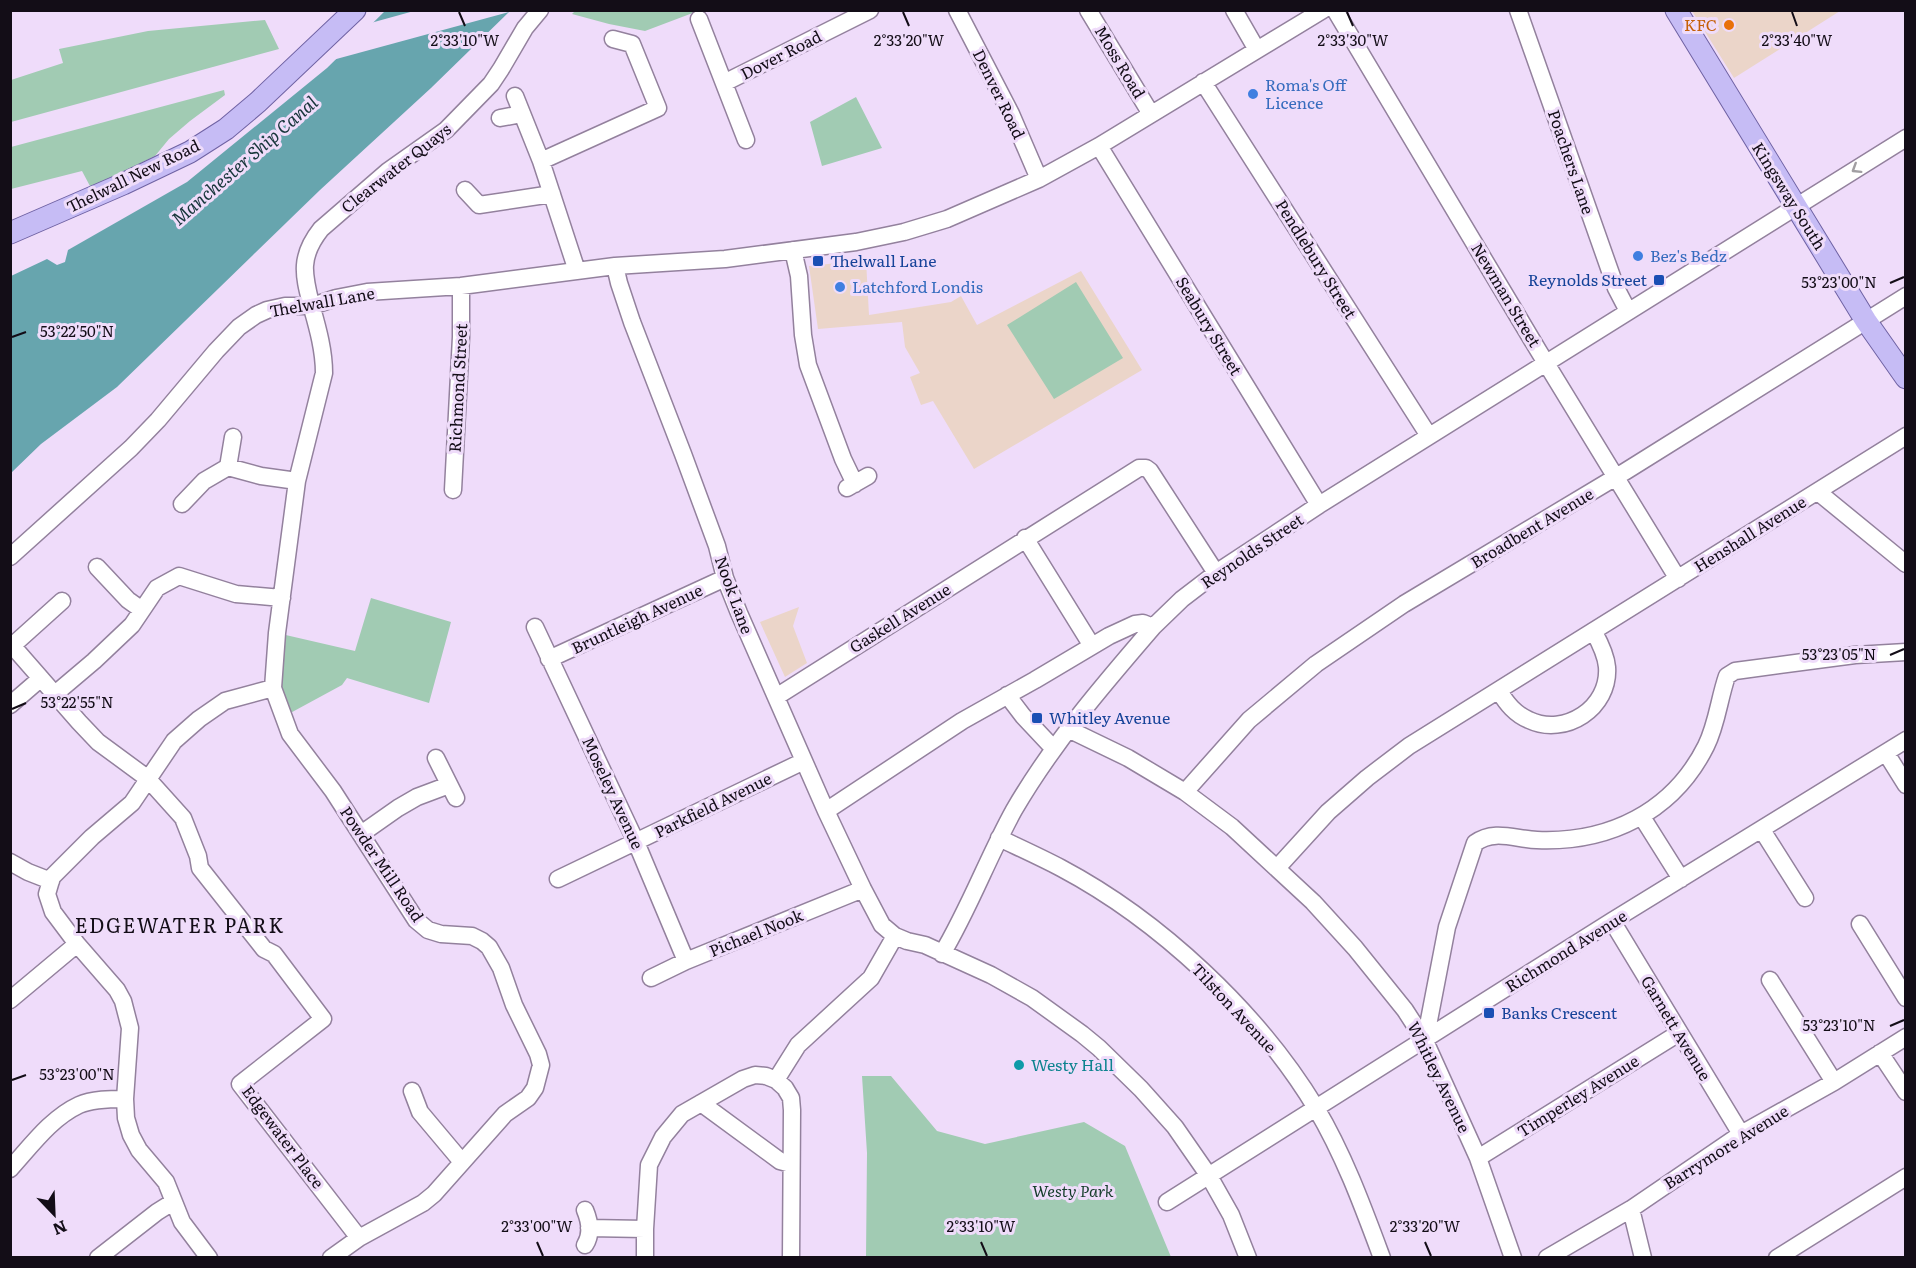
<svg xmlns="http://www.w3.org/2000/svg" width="1916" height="1268" viewBox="0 0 1916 1268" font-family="Literata,serif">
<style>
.commercial{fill:#ebd5c9}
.green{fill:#a1cbb3}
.water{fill:#67a5ae}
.pier{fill:#efdcfa}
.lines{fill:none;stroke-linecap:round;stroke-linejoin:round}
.minor-casing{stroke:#93819d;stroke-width:19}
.major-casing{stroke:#6f62a3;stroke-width:23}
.minor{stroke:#fff;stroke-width:16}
.major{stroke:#c6bcf5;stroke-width:21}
.oneway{stroke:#a19ea2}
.ticks{fill:none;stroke:#130d17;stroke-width:2}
.food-dot{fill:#e8710a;stroke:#efdcfa;stroke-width:2}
.shop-dot{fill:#3f7fe0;stroke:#efdcfa;stroke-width:2}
.transit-dot{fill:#1a4fb4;stroke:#efdcfa;stroke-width:2}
.culture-dot{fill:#0f9aa8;stroke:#efdcfa;stroke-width:2}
.labels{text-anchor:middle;stroke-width:6;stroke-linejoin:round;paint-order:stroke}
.food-label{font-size:16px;fill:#c56008;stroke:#efdcfa;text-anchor:end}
.street-label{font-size:16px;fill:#130d17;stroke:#efdcfa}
.shop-label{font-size:16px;fill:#366cbe;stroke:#efdcfa;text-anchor:start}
.transit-label{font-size:16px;fill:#164399;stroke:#efdcfa;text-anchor:start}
.culture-label{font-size:16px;fill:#0d838f;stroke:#efdcfa;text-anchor:start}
.park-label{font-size:16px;font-style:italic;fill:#143c29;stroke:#efdcfa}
.water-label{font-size:18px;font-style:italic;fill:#17363b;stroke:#efdcfa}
.quarter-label{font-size:20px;letter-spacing:1.5px;fill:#130d17;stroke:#efdcfa}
.ticks-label{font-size:15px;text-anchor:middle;fill:#130d17;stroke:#efdcfa;stroke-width:6;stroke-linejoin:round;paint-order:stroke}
</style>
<rect width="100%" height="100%" fill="#efdcfa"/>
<path class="commercial" d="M1692 11H1840L1734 78Z
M866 260 869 315 951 302 961 296 977 325 1081 271 1142 370 974 469 933 401 921 405 910 377 920 373 905 347 902 322 818 329 809 266Z
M799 607 793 626 807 663 785 677 760 622Z"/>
<path class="green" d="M576 10 698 11 645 31 609 24 572 14Z
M265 20 279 49 11 122V80L63 63 59 49 148 31Z
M224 90 225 95 190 121 169 139 155 156 91 188 82 171 11 189V147Z
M856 97 882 148 822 166 810 122Z
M1076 282 1123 358 1054 399 1007 325Z
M371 598 451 622 429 703 347 678 342 685 283 717 277 633 355 651Z
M862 1076H891L937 1131 985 1144 1084 1122 1125 1146 1171 1257H866L867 1153Z"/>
<path class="water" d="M385 11H510L431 88 320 190 117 387 41 444 11 473V276L47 259 57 265 65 262 68 250 187 182 327 68Z"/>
<path class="pier" d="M414 11H513L329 61 367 24Z"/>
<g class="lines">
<defs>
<path id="minor" d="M957 10 1011 114 1039 179
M1088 10 1151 114
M1234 10 1257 50
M1335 10 1538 350 1678 579
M1518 10 1616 288 1628 311
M699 19 746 140
M1203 82 1429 436
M724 83 870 10
M515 96 541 161 577 271
M500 118 522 114
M1099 146 1319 505
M541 161 658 108 632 44 613 39
M465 190 479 205 552 194
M793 250 799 276 803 335 808 365 843 459 855 484
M615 266 619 283 632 322 683 454 717 546 725 578 739 613 826 811 863 889 882 925 895 936 907 941 925 945 991 975 1032 998 1082 1034 1099 1048 1141 1089 1175 1127 1209 1176 1231 1215 1248 1258
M233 437 228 467 261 476 297 481
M847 488 868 476
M453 490 461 337V286
M1818 492 1906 564
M182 504 204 481 228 467
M1025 538 1092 646
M10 557 131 448 158 420 216 351 239 327 256 315 267 310 285 306H312L336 298 367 292 461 286 615 266 725 259 856 242 904 232 947 219 1039 179 1099 146 1323 10
M97 567 128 600 142 610
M535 627 636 842 686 961
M10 643 79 722 98 742 147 778 183 818 198 856 200 868 264 949 274 954 323 1019 240 1084 359 1238
M12 646 62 601
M549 659 725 578
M1499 691C1507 704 1515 714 1529 720 1565 737 1610 708 1607 667 1606 655 1600 643 1594 632
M55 694 94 661 132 625 157 588 179 576 236 594 282 598
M1007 695 1023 716 1054 749
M776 697 1139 468H1146L1150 471 1216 573
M10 705 40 679
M1068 729 1128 758 1185 792 1232 827 1313 902 1355 948 1405 1010 1425 1041 1478 1158 1513 1258
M1886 753 1906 785
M436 758 456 798
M1185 792 1249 720 1316 664 1404 604 1626 471 1906 296
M826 811 962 721 1035 680 1109 636 1135 624 1143 623 1153 627 1182 599 1216 573 1319 505 1906 138
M1642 817 1681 879
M1762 830 1805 898
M361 834 398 808 417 797 449 785
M999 838C1020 848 1040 857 1061 868 1159 920 1258 1012 1316 1108 1344 1155 1363 1207 1382 1258
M10 862 28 872 51 881
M1277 868 1328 812 1367 778 1409 746 1906 436
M558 879 804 761
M1612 921 1741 1134
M1860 924 1906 998
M942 954C970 907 988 857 1014 810 1053 743 1103 685 1153 627
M651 978 686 961 863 889
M1770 980 1834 1082
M10 1000 77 944
M1425 1041 1447 927 1475 843C1494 829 1515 839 1537 840 1609 843 1673 812 1706 746 1717 724 1719 699 1727 676L1735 671 1855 655 1906 652
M1880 1053 1906 1092
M776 1080 798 1045 871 978 895 936
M412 1091 420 1112 462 1162
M701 1103 780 1161 791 1164
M1478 1158 1679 1033
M10 1169C31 1146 51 1118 79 1105 92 1099 111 1099 125 1099
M1167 1202 1612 921 1906 740
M1631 1209 1643 1258
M585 1210C590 1222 592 1234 585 1245
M589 1228 645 1229
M98 1258 157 1212 173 1202
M209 1258 182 1222 166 1182 139 1150 131 1135 126 1118 125 1099 130 1028 123 1001 117 990 77 944 53 912 47 894 52 877 92 837 132 803 174 741 199 719 225 701 273 688
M331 1258 359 1238 423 1203 434 1194 505 1114 528 1098 535 1088 541 1065 538 1054 514 1005 501 968 489 947 482 941 472 936 441 934 428 930 416 920 333 791 290 734 273 688 277 633 297 481 324 373C324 351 318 329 312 308 304 276 298 258 321 229L388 171 446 130 491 84 501 69 525 28 540 10
M645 1258V1229L649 1165 663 1137 682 1114 743 1079 755 1075 766 1076 776 1080 785 1088 791 1098 792 1110 791 1258
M1547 1258 1631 1209 1741 1134 1834 1082 1906 1037
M1777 1258 1906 1177"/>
<path id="major" d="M1676 10 1866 321 1906 378
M10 233 123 184 190 152 226 129 258 102 355 10"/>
</defs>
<use href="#minor" class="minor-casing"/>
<use href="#major" class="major-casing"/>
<use href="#minor" class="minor"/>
<use href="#major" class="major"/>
</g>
<defs><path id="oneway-chevron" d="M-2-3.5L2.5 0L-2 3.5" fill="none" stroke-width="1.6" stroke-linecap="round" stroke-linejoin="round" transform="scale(1.5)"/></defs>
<use class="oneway" href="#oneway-chevron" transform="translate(1856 169) rotate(148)"/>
<path class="ticks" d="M459 12 465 26M903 12 909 26M1347 12 1353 26M1792 12 1797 26M1890 283 1904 277M12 337 26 332M1890 655 1904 649M12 709 26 703M1890 1026 1904 1020M12 1080 26 1075M537 1242 543 1256M981 1242 987 1256M1425 1242 1431 1256"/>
<circle class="food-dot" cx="1729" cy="25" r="6"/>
<g class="shop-dot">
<circle cx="1253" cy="94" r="6"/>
<circle cx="1638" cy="256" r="6"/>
<circle cx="840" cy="287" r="6"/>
</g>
<g class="transit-dot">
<rect x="812" y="255" width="12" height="12" rx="3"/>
<rect x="1653" y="274" width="12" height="12" rx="3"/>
<rect x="1031" y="712" width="12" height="12" rx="3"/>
<rect x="1483" y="1007" width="12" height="12" rx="3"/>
</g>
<circle class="culture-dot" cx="1019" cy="1065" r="6"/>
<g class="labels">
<g class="food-label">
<text x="1717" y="31">KFC</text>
</g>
<g class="street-label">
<text transform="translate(781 55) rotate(-27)" y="6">Dover Road</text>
<text transform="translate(1120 62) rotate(59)" y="6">Moss Road</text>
<text transform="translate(999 94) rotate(64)" y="6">Denver Road</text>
<text transform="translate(1571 162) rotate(71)" y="6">Poachers Lane</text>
<text transform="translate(396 168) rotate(-38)" y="6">Clearwater Quays</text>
<text transform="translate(133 176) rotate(-26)" y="6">Thelwall New Road</text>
<text transform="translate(1789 196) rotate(58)" y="6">Kingsway South</text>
<text transform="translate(1316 259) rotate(58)" y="6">Pendlebury Street</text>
<text transform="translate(1506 295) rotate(59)" y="6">Newman Street</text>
<text transform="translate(322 302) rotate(-10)" y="6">Thelwall Lane</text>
<text transform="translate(1209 326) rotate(59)" y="6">Seabury Street</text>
<text transform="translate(458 388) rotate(-87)" y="6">Richmond Street</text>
<text transform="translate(1532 528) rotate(-31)" y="6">Broadbent Avenue</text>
<text transform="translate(1750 534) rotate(-32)" y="6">Henshall Avenue</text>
<text transform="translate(1252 551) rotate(-34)" y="6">Reynolds Street</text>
<text transform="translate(734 595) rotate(70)" y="6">Nook Lane</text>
<text transform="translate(900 618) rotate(-32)" y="6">Gaskell Avenue</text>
<text transform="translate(637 619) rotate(-25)" y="6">Bruntleigh Avenue</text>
<text transform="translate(613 793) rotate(65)" y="6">Moseley Avenue</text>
<text transform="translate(713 805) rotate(-26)" y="6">Parkfield Avenue</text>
<text transform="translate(382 864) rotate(56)" y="6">Powder Mill Road</text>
<text transform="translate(756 933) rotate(-22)" y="6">Pichael Nook</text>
<text transform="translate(1566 951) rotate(-32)" y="6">Richmond Avenue</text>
<text transform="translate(1234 1008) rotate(47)" y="6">Tilston Avenue</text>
<text transform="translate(1676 1028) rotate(59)" y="6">Garnett Avenue</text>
<text transform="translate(1439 1077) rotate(64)" y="6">Whitley Avenue</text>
<text transform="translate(1578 1096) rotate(-32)" y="6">Timperley Avenue</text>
<text transform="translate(283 1137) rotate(53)" y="6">Edgewater Place</text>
<text transform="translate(1726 1147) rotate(-32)" y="6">Barrymore Avenue</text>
</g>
<g class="shop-label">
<text x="1265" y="91">Roma's Off<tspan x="1265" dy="18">Licence</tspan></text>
<text x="1650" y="262">Bez's Bedz</text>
<text x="852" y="293">Latchford Londis</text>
</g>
<g class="transit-label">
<text x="830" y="267">Thelwall Lane</text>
<text x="1647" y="286" text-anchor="end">Reynolds Street</text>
<text x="1049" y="724">Whitley Avenue</text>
<text x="1501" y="1019">Banks Crescent</text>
</g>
<g class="culture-label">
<text x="1031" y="1071">Westy Hall</text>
</g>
<g class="park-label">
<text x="1073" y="1197">Westy Park</text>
</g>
<g class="water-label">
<text transform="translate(245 161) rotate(-41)" y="6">Manchester Ship Canal</text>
</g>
<g class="quarter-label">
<text x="180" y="933">EDGEWATER PARK</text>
</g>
</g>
<g class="ticks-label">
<text x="465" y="46">2°33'10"W</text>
<text x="909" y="46">2°33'20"W</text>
<text x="1353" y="46">2°33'30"W</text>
<text x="1797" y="46">2°33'40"W</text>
<text x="1839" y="288">53°23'00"N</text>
<text x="77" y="337">53°22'50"N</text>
<text x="1839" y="660">53°23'05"N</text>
<text x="77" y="708">53°22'55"N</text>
<text x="1839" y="1031">53°23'10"N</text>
<text x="77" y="1080">53°23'00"N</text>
<text x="537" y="1232">2°33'00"W</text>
<text x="981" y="1232">2°33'10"W</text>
<text x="1425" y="1232">2°33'20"W</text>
</g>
<rect width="1916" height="1268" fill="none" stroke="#130d17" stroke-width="24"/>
<g transform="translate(54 1214) rotate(157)" stroke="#efdcfa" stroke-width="4.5" paint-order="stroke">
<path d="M0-4.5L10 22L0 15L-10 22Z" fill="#130d17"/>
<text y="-9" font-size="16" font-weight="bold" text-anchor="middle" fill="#130d17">N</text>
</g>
</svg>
